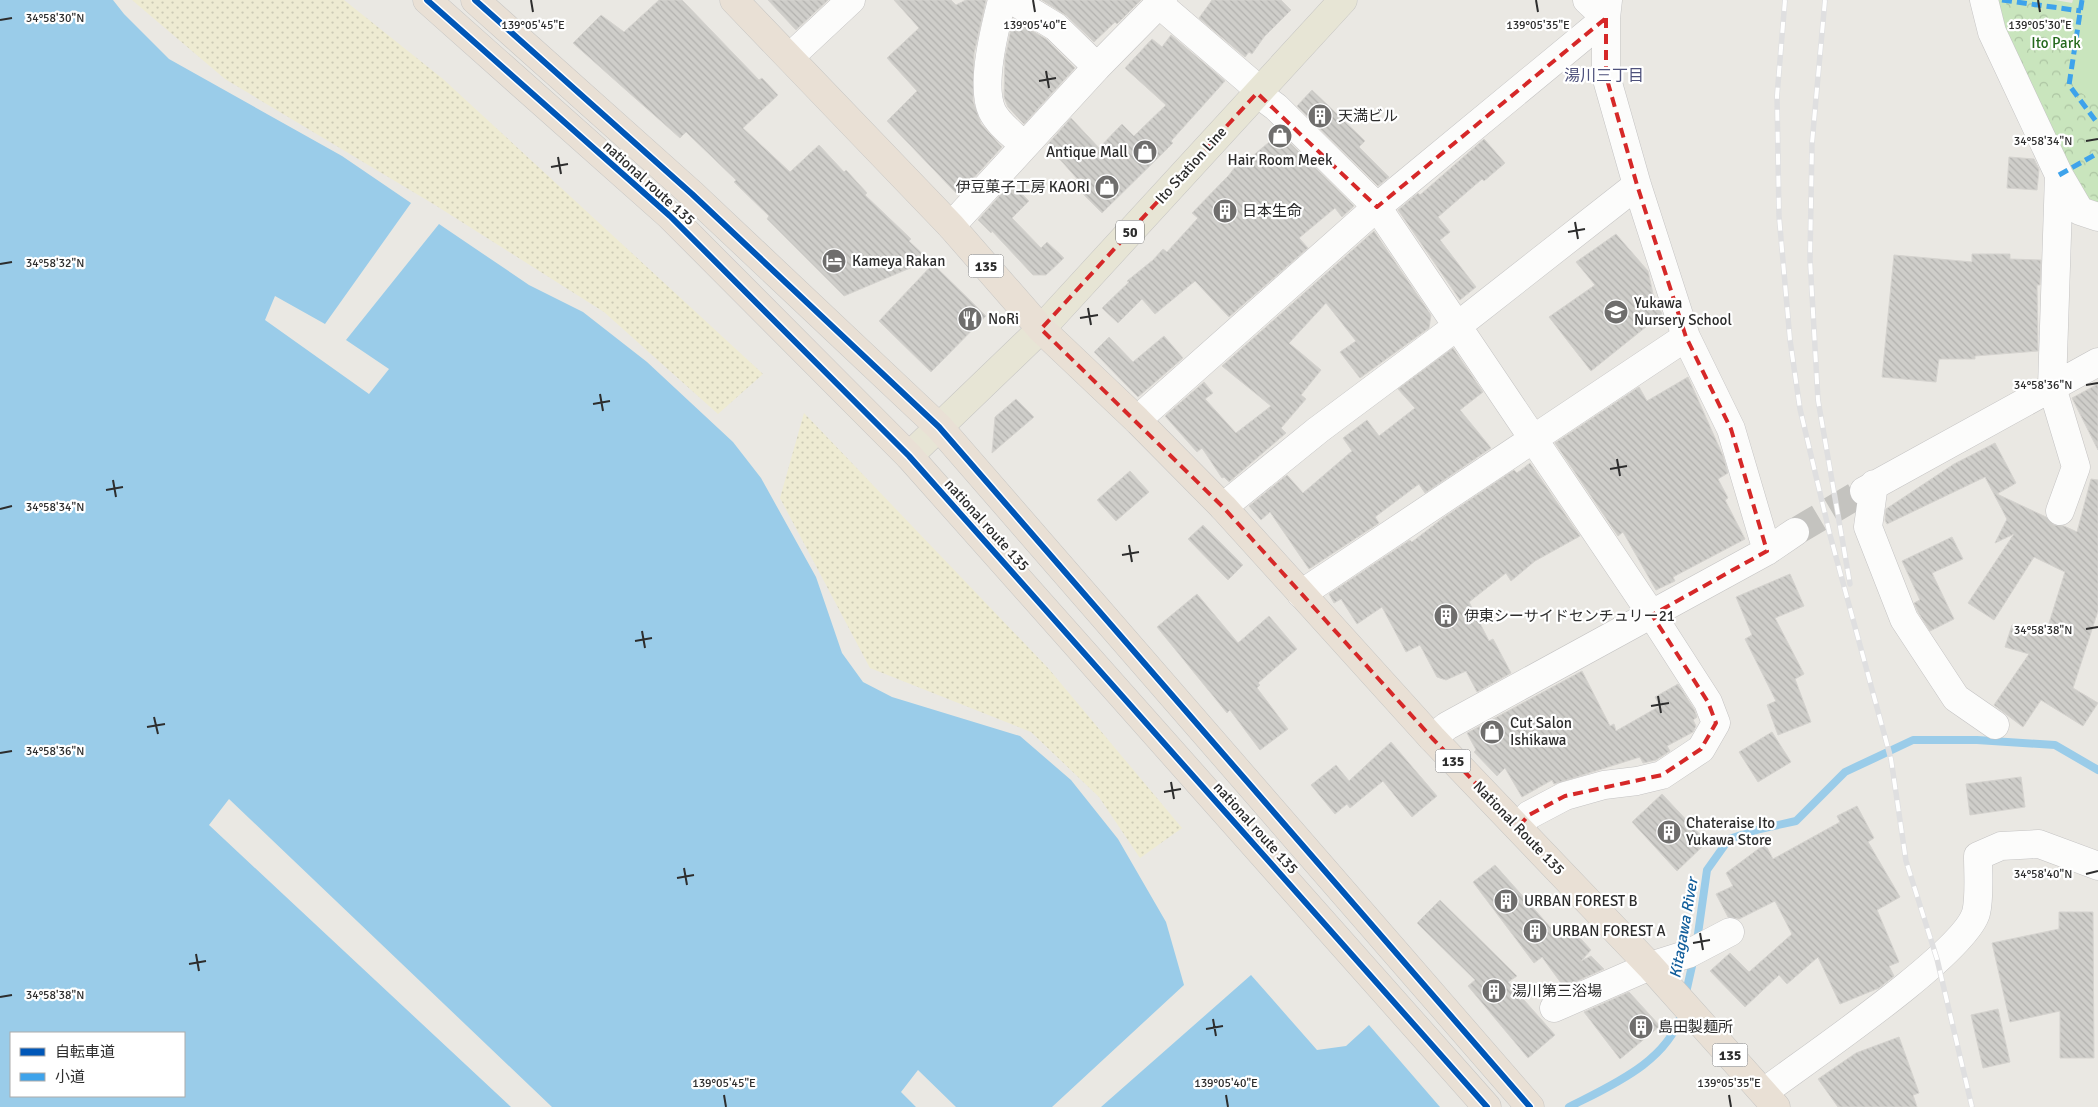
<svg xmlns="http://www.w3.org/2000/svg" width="2098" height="1107" viewBox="0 0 2098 1107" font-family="Signika,'Noto Sans JP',sans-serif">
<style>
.grass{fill:#c9e5bd}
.forest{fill:url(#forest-crowns)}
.sand{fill:url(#sand-dots)}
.water{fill:#9acce9;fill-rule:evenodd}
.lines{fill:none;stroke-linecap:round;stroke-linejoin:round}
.stream{stroke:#9acce9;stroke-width:8}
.building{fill:url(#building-back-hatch);stroke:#d5d3cf}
.minor-tunnel{stroke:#c4c3bf;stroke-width:28;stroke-dasharray:28 14;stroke-linecap:butt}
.minor-casing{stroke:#c4c3c3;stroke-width:29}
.major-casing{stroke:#c6c5c3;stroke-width:29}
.highway-casing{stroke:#c6c5c3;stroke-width:29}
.minor{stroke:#fcfcfb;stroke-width:28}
.major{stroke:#e7e5d5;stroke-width:28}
.highway{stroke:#e9e0d5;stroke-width:28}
.rail-casing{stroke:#dfdfe0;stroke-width:5.5}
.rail{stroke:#fff;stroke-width:4;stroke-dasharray:11;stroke-linecap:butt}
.quiet{stroke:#3ea3eb;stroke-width:5;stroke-dasharray:10 5;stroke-linecap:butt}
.cycleway-casing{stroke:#fff;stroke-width:9}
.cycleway{stroke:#0057b8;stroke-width:6}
.marked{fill:none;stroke:#d62828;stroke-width:4;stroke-dasharray:10 6;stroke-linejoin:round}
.ticks{fill:none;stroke:#2d2d2d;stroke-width:2}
.labels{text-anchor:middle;stroke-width:4.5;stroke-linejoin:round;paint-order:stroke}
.shield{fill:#fff;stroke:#6c6c6c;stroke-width:1}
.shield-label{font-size:14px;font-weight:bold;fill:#2d2d2d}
.park-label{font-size:15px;fill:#25691d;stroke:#fff}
.poi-label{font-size:15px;fill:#2d2d2d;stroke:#fff;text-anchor:start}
.street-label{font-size:15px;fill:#2d2d2d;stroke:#fff}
.neighbourhood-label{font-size:16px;fill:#4e517c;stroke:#fff}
.water-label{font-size:16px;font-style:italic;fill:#125e9b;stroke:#fff}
.ticks-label{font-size:12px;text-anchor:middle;fill:#2d2d2d;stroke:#fff;stroke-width:4.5;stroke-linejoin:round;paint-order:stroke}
</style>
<defs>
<pattern id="forest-crowns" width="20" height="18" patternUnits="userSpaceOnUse" patternTransform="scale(1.25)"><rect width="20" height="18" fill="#c9e5bd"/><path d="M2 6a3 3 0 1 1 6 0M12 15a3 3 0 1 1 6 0" fill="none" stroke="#adc5a3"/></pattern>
<pattern id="sand-dots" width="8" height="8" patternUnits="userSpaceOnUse" patternTransform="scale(1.25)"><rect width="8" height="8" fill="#eeebd2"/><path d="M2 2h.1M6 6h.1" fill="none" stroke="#cccab5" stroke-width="1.8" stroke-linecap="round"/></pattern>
<pattern id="building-back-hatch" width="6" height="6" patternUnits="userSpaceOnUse" patternTransform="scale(1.25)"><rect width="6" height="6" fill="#cfceca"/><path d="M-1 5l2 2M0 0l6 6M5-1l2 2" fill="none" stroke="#b2b1ae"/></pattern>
</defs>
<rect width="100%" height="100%" fill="#eae8e3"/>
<path class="grass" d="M1992 0H2055L2072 3 2073 0H2098V207L2089 204 2053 144Z"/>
<path class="forest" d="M2006 0H2043C2069 24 2068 53 2073 86L2098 106V199L2089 196 2070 170 2043 101 2009 45Z"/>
<path class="sand" d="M132 0H344L443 79 763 374 718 414 604 312 435 205 225 79Z
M804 413 1048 668 1182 828 1140 858 1099 797 1031 732 870 668 780 498Z"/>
<path class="water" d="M0 0H113L124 14 169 59 342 156 411 203 325 324 275 296 265 320 369 394 389 369 346 340 439 224 529 285 583 312 647 362 733 442 761 478 816 577 842 653 863 682 892 697 1020 736 1071 780 1118 839 1166 922 1184 985 1052 1107H956L918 1070 901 1092 916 1107H552L229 799 209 825 511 1107H0ZM184 1033V1096H11V1033Z
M1251 975 1317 1050 1346 1046 1369 1025 1440 1107H1101Z"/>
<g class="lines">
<path class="stream" d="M1697 941 1707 870 1729 839 1760 829 1796 821 1845 772 1913 740H1977L2055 745 2098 770
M1685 997 1694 957
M1569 1107C1610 1086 1670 1061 1682 1011"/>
</g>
<path class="building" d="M659 0H682L759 80 762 78 778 95 743 128 790 172 819 145 844 172 846 170 867 193 865 195 911 239 909 241 929 260 844 296 767 219 769 216 734 182 736 180 686 132 680 138 573 43 601 15 624 32Z
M768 0H828L796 30Z
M894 0H951L956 5 966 0H986L974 54 973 101 981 124 1002 147 958 195 887 121 917 91 887 58 919 28Z
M1042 0H1141L1117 24 1115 22 1094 42 1067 16Z
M1212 0H1281L1291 10 1264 37 1252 54 1249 52 1245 57 1199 18Z
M1013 19 1046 39 1075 68 1024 124 1008 107 1004 97 1005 58Z
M1171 35 1225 81 1171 141 1173 143 1102 213 1076 187 1080 182 1047 145 1071 118 1099 148 1122 124 1134 136 1166 105 1125 68 1152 39 1162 47Z
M1312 90 1365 141 1359 147 1389 177 1378 186 1297 106Z
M1280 133 1354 206 1342 217 1335 208 1299 238 1308 248 1229 317 1195 281 1155 314 1142 299 1118 323 1102 308 1129 282 1127 281 1153 260 1163 249 1167 252 1198 218 1192 213 1229 175 1245 154 1250 158Z
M1484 139 1505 163 1484 181 1482 179 1438 217 1450 232 1440 240 1476 287 1460 300 1398 210 1418 193 1420 195Z
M2009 157 2034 159 2039 169 2037 190 2007 188Z
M1011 183 1029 201 1012 218 1041 248 1047 242 1064 258 1046 275H1033L992 231 991 233 978 220Z
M1374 231 1431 315 1429 328 1360 378 1340 352 1356 341 1326 303 1289 343 1321 370 1301 395 1306 399 1281 428 1286 433 1229 482 1224 477 1222 478 1202 448 1197 452 1165 416 1204 382 1213 393 1205 399 1236 433 1271 406 1222 366Z
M1616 234 1648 271 1653 294 1662 314 1591 371 1549 317 1595 285 1576 262Z
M1972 254H2010V259L2041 260 2040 285H2037L2038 351 1975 356V359H1939L1936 382 1882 377 1894 255 1972 262Z
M933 264 986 316 931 372 879 321Z
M1164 336 1183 358 1138 397 1094 352 1109 337 1133 362Z
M1453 348 1483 392 1460 410 1491 448 1425 493 1419 484 1375 517 1379 523 1309 569 1270 512 1261 520 1249 506 1287 475 1303 493 1352 451 1343 438 1367 420 1379 436 1415 408 1398 389Z
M1688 377 1723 456 1728 473 1718 479 1728 498 1725 500 1745 539 1673 577 1675 581 1656 590 1623 532 1618 536 1555 443 1639 387 1647 401Z
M2098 384V450L2072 398Z
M1016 399 1034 417 992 453 995 417Z
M1995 443 2016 483 1997 494 2046 517 2054 525 2064 526 2077 532 2091 479 2098 480V611L2073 688 2098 703 2083 726 2041 700 2023 727 1994 705 2029 654 2005 647 2012 625 2045 636 2065 572 2034 557 1994 620 1968 603 2014 534 1995 543 2007 519 1985 477 1887 524 1885 520 1886 509 1954 464Z
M1530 463 1580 536 1535 561 1511 581 1506 573 1469 602 1489 641 1493 639 1511 673 1477 692 1466 671 1446 680 1437 677 1420 645 1406 652 1382 607 1357 624 1341 599 1334 603 1329 594 1410 540 1412 542 1443 518 1514 470 1517 473Z
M1130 471 1149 492 1116 521 1097 500Z
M1203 525 1243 565 1228 580 1188 539Z
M1952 537 1963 559 1932 573 1954 619 1930 631 1918 612 1914 603 1920 600 1902 561Z
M1790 574 1804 606 1775 618 1804 674 1795 679 1811 722 1778 735 1767 705 1776 701 1745 639 1752 635 1736 597Z
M1197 594 1238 643 1269 616 1297 649 1258 683 1260 685 1257 688 1288 729 1260 750 1230 710 1227 713 1157 627Z
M1582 671 1610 726 1614 724 1616 731 1660 706 1655 697 1678 684 1694 709 1697 717 1693 720 1696 726 1693 732 1667 746 1670 751 1656 760 1643 763 1640 757 1554 784 1552 780 1522 797 1505 768 1497 776 1474 752 1476 750 1467 733Z
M1772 732 1791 762 1758 782 1739 752Z
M1391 742 1437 796 1412 817 1383 781 1350 808 1347 804 1335 814 1311 785 1336 765 1349 781Z
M2021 777 2025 807 1970 815 1966 784Z
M1662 794 1707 842 1677 871 1632 822Z
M1857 806 1874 838 1868 842 1900 897 1877 910 1899 962 1889 966 1894 976 1879 988 1840 1004 1818 957 1787 984 1779 975 1745 1007 1710 971 1730 953 1749 972 1792 934 1775 901 1739 919 1728 917 1716 894 1733 886 1726 873 1765 844 1773 859 1840 822 1837 816Z
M1495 865 1560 938 1571 928 1591 950 1581 961 1591 956 1604 969 1564 987 1542 957 1534 963 1473 882Z
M1440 900 1517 976 1508 982 1555 1035 1528 1058 1468 986 1475 980 1417 923Z
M2059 912H2093L2094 1058H2060V1011L2010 1022 1992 943 2059 929Z
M1629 992 1660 1026 1620 1059 1584 1012Z
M1998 1009 2010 1062 1983 1068 1971 1015Z
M1899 1037 1919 1093 1913 1095 1917 1107H1838L1818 1079 1856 1053Z"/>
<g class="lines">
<path class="minor-tunnel" d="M1795 532 1864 491"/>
<defs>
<path id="minor" d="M1002 0C995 28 980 85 992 111 998 124 1014 135 1024 146
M1012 0 1056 27 1097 67
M1587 0 1606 18V76L1637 185 1686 337 1731 429 1767 551
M1984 0 1992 32 2059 175 2080 211 2098 217
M1159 4 1250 82 1257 93 1276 107 1377 207 1652 615 1708 702 1716 723 1701 749 1662 775 1637 781 1604 785 1565 796 1529 815 1518 827
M790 57 851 0
M2059 175 2052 387 2076 467 2060 511
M951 226 1097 67 1163 0
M1137 420 1377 207 1606 18 1608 0
M1874 484 1868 527 1904 619 1956 698 1995 725
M1864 491 2098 362
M1223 507 1318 430 1456 327 1637 185
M1301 594 1686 337
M1432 738 1447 726 1767 551 1795 532
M1554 1008 1650 966 1688 954 1730 932
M1764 1092C1805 1061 1964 954 1976 913 1980 898 1978 872 1978 856L2001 846 2039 844 2098 866"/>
<path id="major" d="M909 456 1041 329 1343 0"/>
<path id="highway" d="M427 0 670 216 909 456 1487 1107
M475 0 692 194 939 427 1530 1107
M734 0 951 226 1041 329 1137 420 1223 507 1432 738 1650 966 1776 1107"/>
</defs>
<use href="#minor" class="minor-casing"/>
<use href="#major" class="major-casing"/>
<use href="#highway" class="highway-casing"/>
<use href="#minor" class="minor"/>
<use href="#major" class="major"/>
<use href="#highway" class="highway"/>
<defs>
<path id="rail" d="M1785 0 1777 96 1779 216 1790 340 1800 409 1830 535 1891 759 1906 861 1937 959 1972 1107
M1825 0 1812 143 1810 259 1818 400 1850 584"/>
</defs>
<use href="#rail" class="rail-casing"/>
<use href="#rail" class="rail"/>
<path class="quiet" d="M2002 0 2081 11
M2082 0 2069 85 2098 124
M2059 175 2098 153"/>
<defs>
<path id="cycleway" d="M427 0 670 216 909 456 1487 1107
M475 0 692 194 939 427 1530 1107"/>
</defs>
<use href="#cycleway" class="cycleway-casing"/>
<use href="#cycleway" class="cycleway"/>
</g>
<path class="marked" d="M1606 18V76L1637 185 1686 337 1731 429 1767 551 1652 615 1708 702 1716 723 1701 749 1662 775 1565 796 1529 815 1518 827 1432 738 1223 507 1041 329 1257 93 1377 207Z"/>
<path class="ticks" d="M531 0 533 12M1033 0 1035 12M1536 0 1538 12M2038 0 2040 12M0 20 12 18M1046 71 1049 88M1039 81 1056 78M2086 141 2098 139M558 157 561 174M551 167 568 164M1575 222 1578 239M1568 232 1585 229M0 264 12 262M1088 308 1091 325M1080 318 1098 315M2086 385 2098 383M600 394 603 411M593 404 610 401M1617 459 1620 476M1610 469 1627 466M113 480 116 497M106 490 123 487M0 509 12 506M1129 545 1132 562M1122 555 1139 552M2086 629 2098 627M642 631 645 648M635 641 652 638M1658 696 1661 713M1651 706 1669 703M154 717 158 734M147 727 165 724M0 753 12 751M1171 782 1174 799M1164 792 1181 789M684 868 687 885M2086 874 2098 871M677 878 694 875M1700 933 1703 950M1693 943 1710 940M196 954 199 971M189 964 206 961M0 997 12 995M1213 1019 1216 1036M1206 1029 1223 1026M724 1095 726 1107M1226 1095 1228 1107M1729 1095 1731 1107"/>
<defs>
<symbol id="building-disc" viewBox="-11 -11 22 22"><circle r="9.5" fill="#6f6e6d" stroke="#fff"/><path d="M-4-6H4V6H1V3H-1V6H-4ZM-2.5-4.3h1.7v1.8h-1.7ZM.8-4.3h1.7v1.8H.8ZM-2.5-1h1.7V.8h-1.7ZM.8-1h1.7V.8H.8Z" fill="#fff"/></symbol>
<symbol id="shop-disc" viewBox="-11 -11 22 22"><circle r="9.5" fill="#6f6e6d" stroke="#fff"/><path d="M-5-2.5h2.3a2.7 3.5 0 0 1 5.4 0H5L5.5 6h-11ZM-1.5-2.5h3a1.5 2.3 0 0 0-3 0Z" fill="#fff"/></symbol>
<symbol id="hotel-disc" viewBox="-11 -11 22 22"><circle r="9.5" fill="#6f6e6d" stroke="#fff"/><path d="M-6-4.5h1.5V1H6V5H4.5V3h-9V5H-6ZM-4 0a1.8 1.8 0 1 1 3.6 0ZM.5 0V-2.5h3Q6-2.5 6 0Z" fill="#fff"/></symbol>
<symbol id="school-disc" viewBox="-11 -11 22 22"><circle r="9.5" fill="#6f6e6d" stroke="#fff"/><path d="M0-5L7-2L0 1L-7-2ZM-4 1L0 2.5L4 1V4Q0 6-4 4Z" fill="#fff"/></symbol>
<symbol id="restaurant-disc" viewBox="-11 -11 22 22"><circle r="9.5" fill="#6f6e6d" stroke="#fff"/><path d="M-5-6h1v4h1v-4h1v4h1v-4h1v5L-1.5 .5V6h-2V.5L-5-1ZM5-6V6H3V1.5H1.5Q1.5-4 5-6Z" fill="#fff"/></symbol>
</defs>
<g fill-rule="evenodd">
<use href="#building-disc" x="1306" y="102" width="28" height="28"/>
<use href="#shop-disc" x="1266" y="122" width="28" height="28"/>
<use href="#shop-disc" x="1131" y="138" width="28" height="28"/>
<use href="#shop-disc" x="1093" y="173" width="28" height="28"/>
<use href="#building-disc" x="1211" y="197" width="28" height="28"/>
<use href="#hotel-disc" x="820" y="247" width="28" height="28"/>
<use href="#school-disc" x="1602" y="298" width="28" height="28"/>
<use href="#restaurant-disc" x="956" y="305" width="28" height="28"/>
<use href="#building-disc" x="1432" y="602" width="28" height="28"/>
<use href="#shop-disc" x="1478" y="718" width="28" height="28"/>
<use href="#building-disc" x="1655" y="818" width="28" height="28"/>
<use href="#building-disc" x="1492" y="887" width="28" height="28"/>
<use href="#building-disc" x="1521" y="917" width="28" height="28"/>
<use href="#building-disc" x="1480" y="977" width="28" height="28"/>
<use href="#building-disc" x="1627" y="1013" width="28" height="28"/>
</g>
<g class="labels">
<g class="shield">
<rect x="1116" y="220.5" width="28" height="23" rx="4"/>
<rect x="968.5" y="254.5" width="35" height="23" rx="4"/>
<rect x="1435.5" y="749.5" width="35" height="23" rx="4"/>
<rect x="1712.5" y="1043.5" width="35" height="23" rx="4"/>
</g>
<g class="shield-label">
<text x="1130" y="237">50</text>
<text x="986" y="271">135</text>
<text x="1453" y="766">135</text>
<text x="1730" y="1060">135</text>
</g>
<g class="park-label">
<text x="2056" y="48">Ito Park</text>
</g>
<g class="poi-label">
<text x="1338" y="121">天満ビル</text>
<text x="1128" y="157" text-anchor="end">Antique Mall</text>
<text x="1280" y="165" text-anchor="middle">Hair Room Meek</text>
<text x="1090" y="192" text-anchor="end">伊豆菓子工房 KAORI</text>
<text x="1242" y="216">日本生命</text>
<text x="852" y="266">Kameya Rakan</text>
<text x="1634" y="308">Yukawa<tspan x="1634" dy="17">Nursery School</tspan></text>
<text x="988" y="324">NoRi</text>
<text x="1464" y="621">伊東シーサイドセンチュリー21</text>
<text x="1510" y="728">Cut Salon<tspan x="1510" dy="17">Ishikawa</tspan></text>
<text x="1686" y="828">Chateraise Ito<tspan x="1686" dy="17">Yukawa Store</tspan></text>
<text x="1524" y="906">URBAN FOREST B</text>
<text x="1552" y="936">URBAN FOREST A</text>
<text x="1512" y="996">湯川第三浴場</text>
<text x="1658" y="1032">島田製麺所</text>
</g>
<g class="street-label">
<text transform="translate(1191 165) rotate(-48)" y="5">Ito Station Line</text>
<text transform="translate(649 183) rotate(42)" y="5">national route 135</text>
<text transform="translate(987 525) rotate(48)" y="5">national route 135</text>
<text transform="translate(1256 828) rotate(48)" y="5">national route 135</text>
<text transform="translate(1519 828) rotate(46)" y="5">National Route 135</text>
</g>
<g class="neighbourhood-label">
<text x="1604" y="81">湯川三丁目</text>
</g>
<g class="water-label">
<text transform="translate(1683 928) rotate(-80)" y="6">Kitagawa River</text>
</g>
</g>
<g class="ticks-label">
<text x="55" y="22">34°58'30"N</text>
<text x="533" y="29">139°05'45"E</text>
<text x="1035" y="29">139°05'40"E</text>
<text x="1538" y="29">139°05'35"E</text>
<text x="2040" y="29">139°05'30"E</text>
<text x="2043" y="145">34°58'34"N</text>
<text x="55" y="267">34°58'32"N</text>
<text x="2043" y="389">34°58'36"N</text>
<text x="55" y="511">34°58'34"N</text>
<text x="2043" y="634">34°58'38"N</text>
<text x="55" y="755">34°58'36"N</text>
<text x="2043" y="878">34°58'40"N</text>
<text x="55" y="999">34°58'38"N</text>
<text x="724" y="1087">139°05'45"E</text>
<text x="1226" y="1087">139°05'40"E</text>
<text x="1729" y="1087">139°05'35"E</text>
</g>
<rect x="10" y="1032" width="175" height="65" fill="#ffffff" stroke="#ababab"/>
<rect x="20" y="1048" width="25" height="8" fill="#0057b8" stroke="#ababab"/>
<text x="55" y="1057" font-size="15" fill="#2d2d2d">自転車道</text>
<rect x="20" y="1073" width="25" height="8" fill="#3ea3eb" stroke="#ababab"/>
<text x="55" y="1082" font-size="15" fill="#2d2d2d">小道</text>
</svg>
